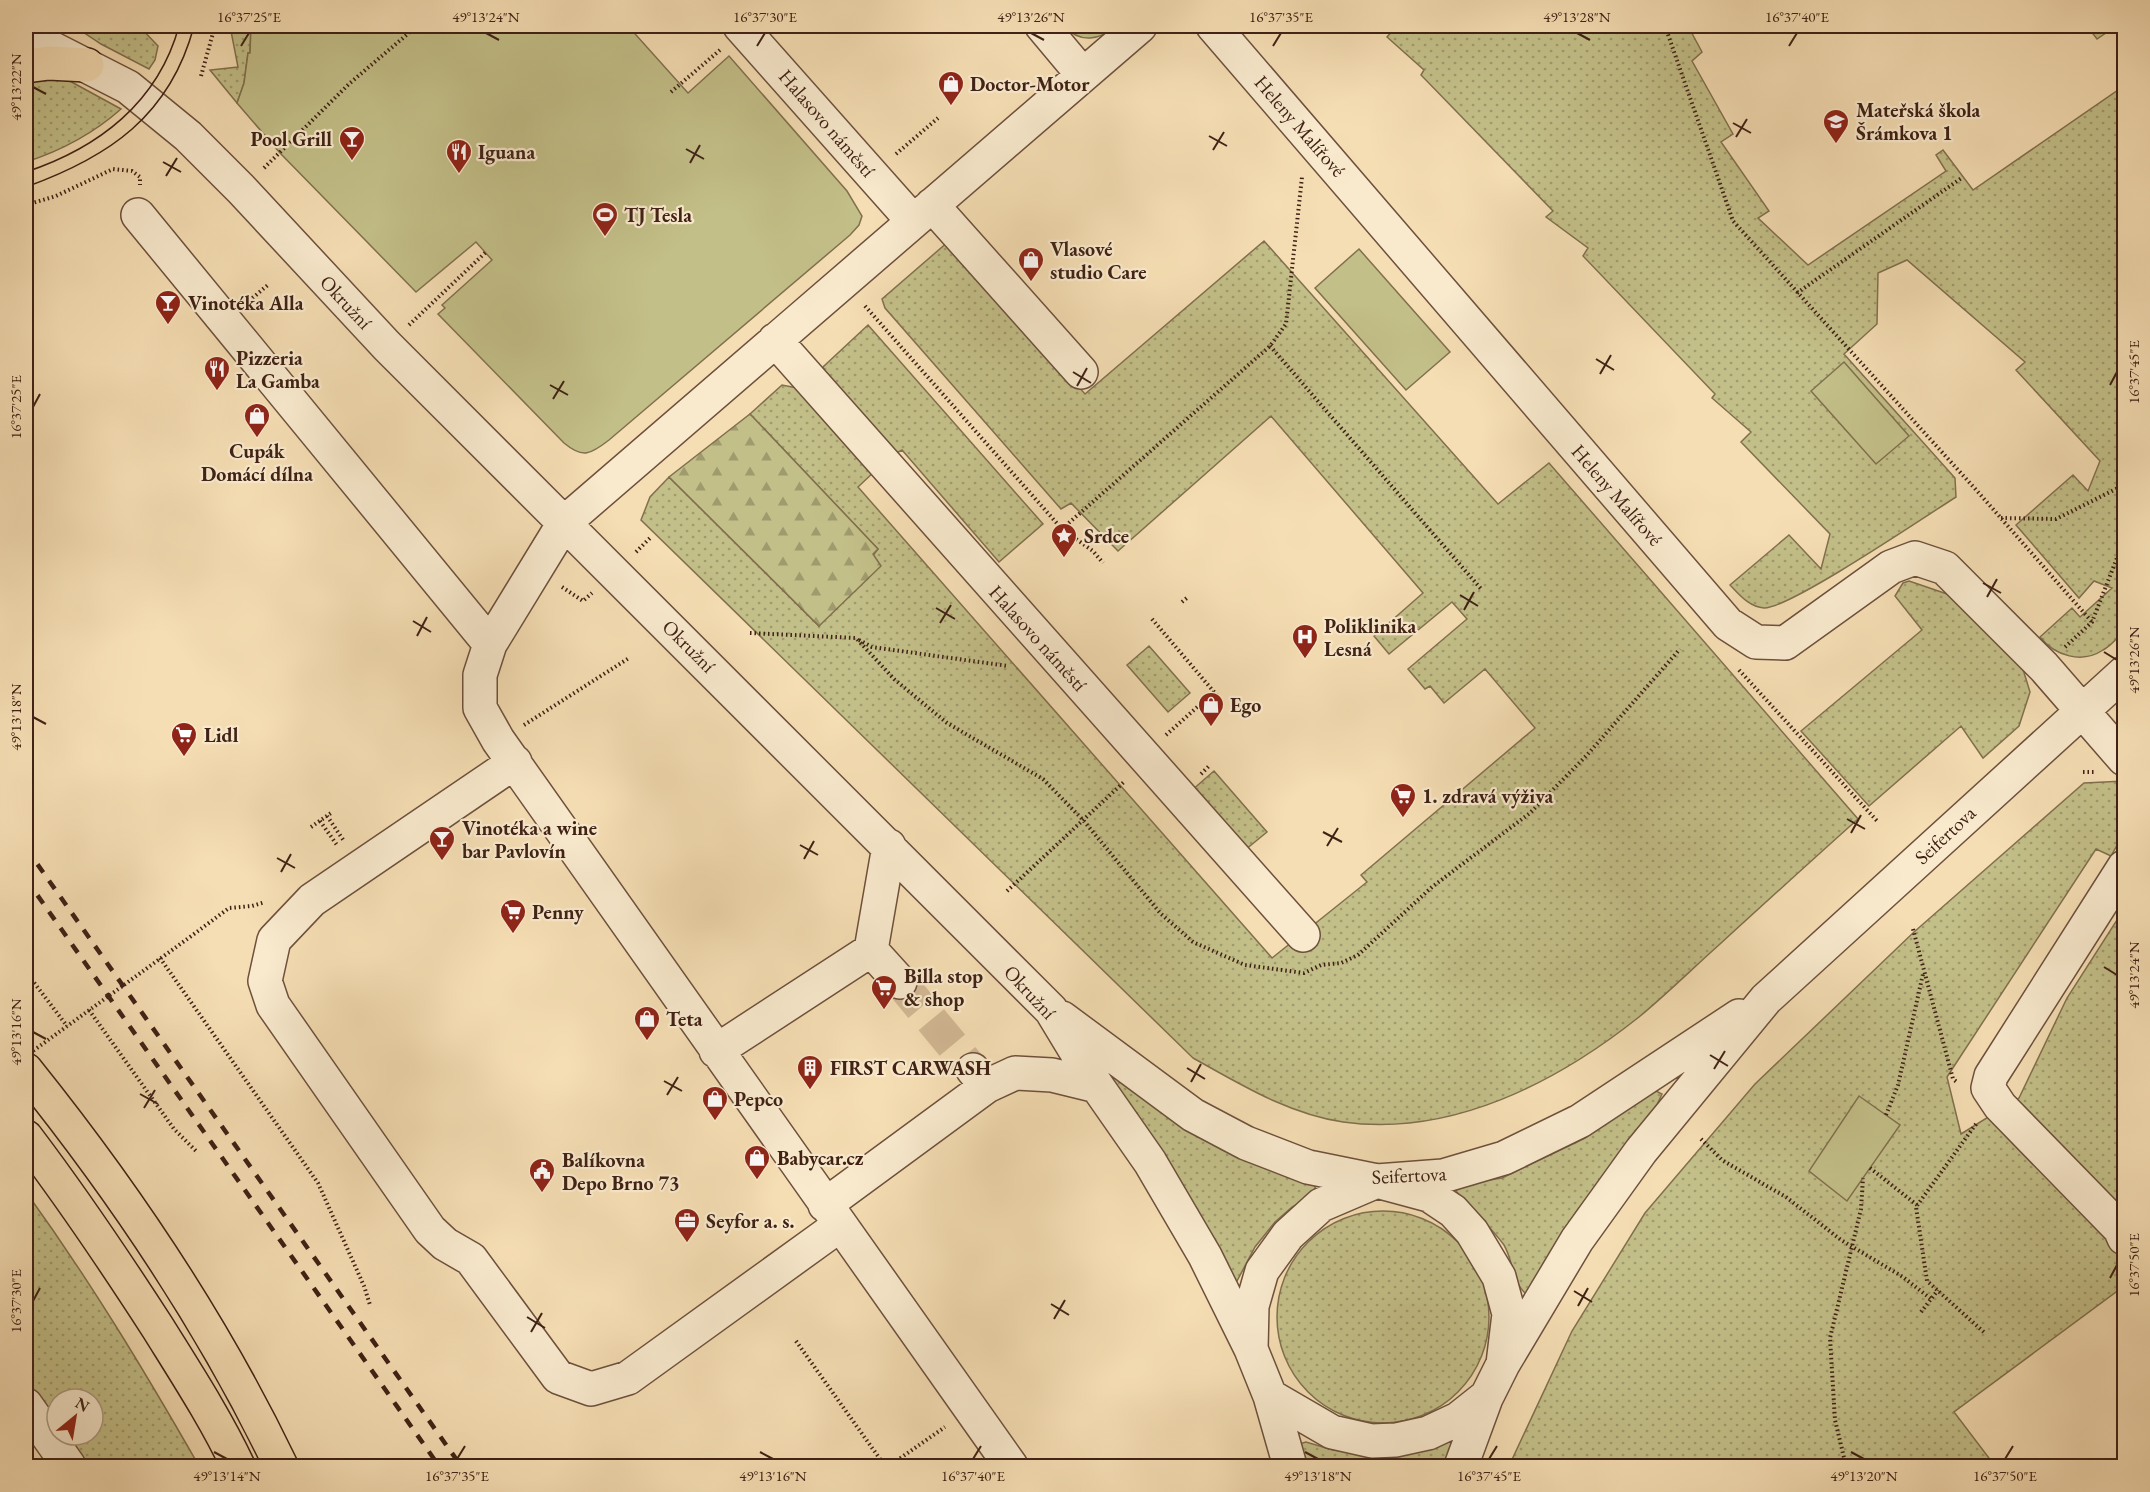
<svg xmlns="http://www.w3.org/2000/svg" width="2150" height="1492" viewBox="0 0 2150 1492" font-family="'EB Garamond',serif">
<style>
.grass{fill:url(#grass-dots);stroke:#81704e;stroke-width:1.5}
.forest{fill:url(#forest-firs);stroke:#81704e;stroke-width:1.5}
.garden{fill:#c3bf88;stroke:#81704e;stroke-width:1.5}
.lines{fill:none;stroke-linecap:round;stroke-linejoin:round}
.minor-tunnel{stroke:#d1b894;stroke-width:33;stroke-dasharray:33 16;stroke-linecap:butt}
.minor-casing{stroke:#6d503d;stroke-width:36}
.major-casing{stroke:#3f2115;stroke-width:36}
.highway-casing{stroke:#3f2115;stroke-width:36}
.path{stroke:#3f2115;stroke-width:4;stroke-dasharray:1.5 3;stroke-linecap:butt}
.minor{stroke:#f9eace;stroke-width:33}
.major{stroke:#f6deb4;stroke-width:33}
.highway{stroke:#f6deb4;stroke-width:33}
.tram{stroke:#3f2115;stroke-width:1.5}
.rail{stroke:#3f2115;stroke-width:4.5;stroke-dasharray:10 10;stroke-linecap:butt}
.path-bridge{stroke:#3f2115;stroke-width:4;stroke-dasharray:1.5 3;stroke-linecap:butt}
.ticks{fill:none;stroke:#3f2115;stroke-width:2}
.labels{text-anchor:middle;stroke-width:4.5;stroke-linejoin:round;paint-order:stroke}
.poi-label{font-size:20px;font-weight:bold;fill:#3f2115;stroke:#f9eace;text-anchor:start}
.street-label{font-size:20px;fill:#3f2115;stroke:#f9eace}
.neatline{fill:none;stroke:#3f2115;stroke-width:2}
.ticks-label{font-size:15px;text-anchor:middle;fill:#3f2115}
</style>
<defs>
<pattern id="grass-dots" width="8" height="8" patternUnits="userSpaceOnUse" patternTransform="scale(1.5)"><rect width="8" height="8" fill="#c3bf88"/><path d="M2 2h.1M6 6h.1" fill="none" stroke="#a09b6e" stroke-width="1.8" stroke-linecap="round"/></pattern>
<pattern id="forest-firs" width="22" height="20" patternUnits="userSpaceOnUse" patternTransform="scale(1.5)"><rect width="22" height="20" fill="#c3bf88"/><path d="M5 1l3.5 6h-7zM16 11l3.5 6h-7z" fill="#a09b6e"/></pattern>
</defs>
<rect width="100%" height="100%" fill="#f6deb4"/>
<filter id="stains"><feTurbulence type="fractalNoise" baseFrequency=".00333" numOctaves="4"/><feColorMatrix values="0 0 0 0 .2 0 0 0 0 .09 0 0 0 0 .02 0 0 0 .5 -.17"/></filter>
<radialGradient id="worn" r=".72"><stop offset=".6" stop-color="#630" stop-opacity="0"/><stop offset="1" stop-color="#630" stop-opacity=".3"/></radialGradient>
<path class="grass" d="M74 26H139L158 46 155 60 149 69 101 44Z
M230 26H251L250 53H248L244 83 237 103 210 70 238 67Z
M1064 26H1117C1100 40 1080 44 1064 26Z
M1391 26H1688L1702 52 1692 61 1733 134 1721 142 1769 211 1758 218 1808 265 1946 171 1936 155 1943 150 1973 190 2124 86V631C2118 637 2111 646 2103 650 2082 664 2055 656 2040 637L2072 608 2080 617 2112 588 2094 581 2079 598 2016 525 2073 475 2088 491 2100 461 2016 370 2025 362 1907 260 1878 273 1877 324 1844 354 1955 478 1956 497C1926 516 1789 609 1764 608 1749 607 1739 594 1730 585L1789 535 1821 569 1830 534 1741 442 1751 432 1712 398 1715 394 1583 256 1588 248 1546 217 1553 211 1421 75 1424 70 1387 37 1394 29Z
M2087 26H2116L2097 39Z
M57 74 121 109C94 133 60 151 26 162V76Z
M949 241 1085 394 1264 241 1498 504 1549 463 1858 819C1812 860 1766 902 1720 944 1693 968 1667 994 1639 1017 1556 1083 1451 1137 1343 1122 1288 1114 1240 1084 1193 1058L641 520 650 497 669 477 819 626 878 549 750 414 782 385 797 388 876 470 858 487 1272 958 1367 882 1361 875 1535 728 1485 669 1444 703 1430 686 1425 689 1408 669 1467 619 1452 602 1389 654 1374 636 1423 593 1271 416 1118 551 1071 503 1061 509 885 308 882 299Z
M868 325 1043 524 999 562 902 450 893 455 830 382 823 367Z
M1909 581 1947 594 2022 666 2030 692 2019 726 1983 758 1961 726 1869 806 1801 731 1922 630 1895 596 1903 583Z
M1149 646 1190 693 1168 712 1127 665Z
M1214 771 1267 832 1245 850 1191 791Z
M2124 781V833L2111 856 2096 849 1947 1077 1961 1134 2019 1098 2067 998 2124 909V1286L1954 1412 1995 1466H1509L1572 1331 1645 1213 1755 1084 1914 932 2084 783Z
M1109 1075H1114L1316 1185 1312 1196 1292 1207 1275 1222 1255 1247 1237 1281 1231 1280Z
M1656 1091 1662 1094 1655 1109 1576 1212 1528 1293H1525C1512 1281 1513 1260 1504 1245 1490 1225 1470 1210 1456 1191L1463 1184 1502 1178 1585 1138 1638 1097Z
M26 1192C91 1282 144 1370 199 1466H84L64 1435H93V1399H57V1424L26 1383Z
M1277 1317a106 106 0 1 1 212 0a106 106 0 1 1-212 0Z
M1449 1441 1453 1442 1446 1466H1308L1299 1444 1306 1442 1333 1450 1394 1457Z"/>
<path class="forest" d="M750 414 878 549 873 554 881 566 819 626 669 477Z"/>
<path class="garden" d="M251 26H628L688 93 729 56 847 191 862 216 859 225 850 235 609 440C591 454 583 459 564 443L438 314 445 308 442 305 492 260 476 242 416 292 280 153 237 103 244 83 248 53H250Z
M1359 249 1450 352 1406 390 1315 288Z
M1844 362 1909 436 1876 464 1811 391Z
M1859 1096 1900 1125 1847 1201 1809 1171Z"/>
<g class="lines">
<path class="minor-tunnel" d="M900 982 973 1070"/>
<defs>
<path id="minor" d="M740 26 913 221
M1042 26 1083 75
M1213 26 1728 624 1756 642 1785 643 1891 567 1915 558 1945 568 2044 667 2124 759
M26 35 128 87 188 136 241 189 387 346 1051 1010 1097 1086 1150 1162 1205 1256 1251 1349
M932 205 1081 372
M138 215 490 644
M775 340 1303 935
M515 762 312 900 274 940 265 981 273 1005 430 1230 445 1244 471 1259 558 1377 591 1389 628 1378 840 1225
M889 846 871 950 900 982
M2124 867 1991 1076 1988 1088 2000 1106 2120 1229 2124 1238
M1062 1018 1193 1115 1246 1143 1308 1167 1377 1181 1443 1176 1504 1158 1580 1121 1739 1016
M716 1051 871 950
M973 1070 987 1086 1015 1073 1052 1075 1097 1086
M825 1205 987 1086
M1503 1364 1577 1240 1641 1151 1766 999 2124 673
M1270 1396 1332 1432 1372 1441 1396 1440 1428 1433 1458 1419 1487 1396 1503 1364 1509 1314 1499 1277 1472 1232 1453 1211 1429 1195 1377 1181 1321 1205 1288 1235 1262 1271 1252 1306 1251 1349 1270 1396 1290 1466
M26 1405 69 1466
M1011 1466 498 740 480 708V675L490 644 564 523 1140 26
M1461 1466 1486 1398"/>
<path id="major" d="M26 66 49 63 87 65"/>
<path id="highway" d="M26 1070C124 1192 213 1324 281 1466
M26 1137C73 1199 116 1263 158 1328 186 1373 216 1419 238 1466"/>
</defs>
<use href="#minor" class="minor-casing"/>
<use href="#major" class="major-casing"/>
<use href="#highway" class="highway-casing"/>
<path class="path" d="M157 26V31
M1665 26 1733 221 1978 492 2092 622
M201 76 215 26
M671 92 720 50
M896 154 938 118
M264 168 350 83 417 26
M26 205 56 196 113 169 132 171 140 177V185
M1797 293 1963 177
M249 301 269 284
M865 306 1062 529 1093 551 1103 563
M409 325 486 252
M1270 346 1482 590
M2001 518 2056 519 2124 485
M1062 529 1270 346 1286 324 1302 177
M636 552 650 538
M562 587 583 601 592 593
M1182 602 1188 597
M1152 619 1220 699
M750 633 856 638 894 679 947 723 1043 779 1083 820 1161 914 1193 942 1245 965 1304 973 1321 965 1341 963 1358 955 1432 887 1530 813 1587 755 1680 649
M859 640 872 647 1008 666
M2065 647 2092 622 2124 540
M1739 670 1878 822
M524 725 629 658
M1166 735 1214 692
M2083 772H2095
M1201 774 1209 766
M327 816 344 841
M320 821 337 845
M311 827 331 813
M1007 891 1125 781
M1913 929 1953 1079 1958 1083
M190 937 229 908 252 906 265 902
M160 958 318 1183 364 1286 370 1305
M26 972 67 1026
M89 1010 174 1129 196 1151
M1886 1115 1898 1085 1923 974
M1976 1124 1916 1207 1927 1281 1985 1333
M1701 1139 1722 1160 1786 1197 1841 1240 1903 1277 1931 1299
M1870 1168 1917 1205
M1921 1312 1938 1290
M796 1341 885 1466
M889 1466 945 1427
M1846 1466 1835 1420 1830 1338 1861 1209 1863 1178"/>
<use href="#minor" class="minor"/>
<use href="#major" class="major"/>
<use href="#highway" class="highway"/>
<path class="tram" d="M26 172C98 148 158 103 179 26
M26 187C109 157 170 116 194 26"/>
<path class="rail" d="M26 848 461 1466
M26 879 439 1466"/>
<path class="path-bridge" d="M26 1056 190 937"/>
</g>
<path class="ticks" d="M486 33 499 40M1031 33 1044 40M1577 33 1590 40M241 46 249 33M757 46 765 33M1273 46 1281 33M1789 46 1797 33M33 87 46 94M1733 123 1751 133M1209 136 1227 146M1736 137 1747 119M686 149 704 159M1213 150 1224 132M163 162 181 172M690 163 700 145M166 176 177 158M1596 359 1614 370M1073 372 1091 383M1600 374 1611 355M550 385 568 395M2110 385 2117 372M1077 386 1087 368M553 399 564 381M33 407 40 394M1983 583 2001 593M1460 595 1478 606M1987 597 1997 579M936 608 955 619M1464 610 1474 592M413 621 431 632M940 623 951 605M417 636 427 617M2104 652 2117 660M33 717 46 724M1847 819 1865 829M1323 832 1342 842M1851 833 1861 815M800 845 818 855M1327 846 1338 828M277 858 295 868M804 859 814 841M281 872 291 854M2104 967 2117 975M33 1032 46 1039M1710 1055 1728 1066M1187 1068 1205 1079M1714 1069 1725 1051M664 1081 682 1091M1191 1082 1201 1064M140 1094 158 1104M667 1095 678 1077M144 1108 155 1090M2110 1278 2117 1265M1574 1291 1592 1302M33 1301 40 1288M1051 1304 1069 1315M1578 1306 1588 1288M527 1317 545 1328M1054 1319 1065 1300M531 1332 542 1313M214 1452 227 1459M760 1452 773 1459M1305 1452 1318 1459M1851 1452 1864 1459M457 1459 465 1446M973 1459 981 1446M1489 1459 1497 1446M2005 1459 2013 1446"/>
<defs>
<symbol id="shop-pin" viewBox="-11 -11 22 30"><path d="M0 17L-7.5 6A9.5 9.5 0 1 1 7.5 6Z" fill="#8f2418" stroke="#f9eace"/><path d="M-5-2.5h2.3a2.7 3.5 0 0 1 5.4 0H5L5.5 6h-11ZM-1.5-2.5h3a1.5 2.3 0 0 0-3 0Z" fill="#fff"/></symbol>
<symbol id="school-pin" viewBox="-11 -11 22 30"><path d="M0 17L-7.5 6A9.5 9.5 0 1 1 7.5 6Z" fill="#8f2418" stroke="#f9eace"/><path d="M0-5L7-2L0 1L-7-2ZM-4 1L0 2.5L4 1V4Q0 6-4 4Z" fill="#fff"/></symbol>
<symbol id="bar-pin" viewBox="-11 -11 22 30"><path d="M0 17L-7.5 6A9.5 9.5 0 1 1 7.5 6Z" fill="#8f2418" stroke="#f9eace"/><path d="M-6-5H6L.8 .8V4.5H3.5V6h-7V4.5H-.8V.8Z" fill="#fff"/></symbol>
<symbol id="restaurant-pin" viewBox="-11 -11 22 30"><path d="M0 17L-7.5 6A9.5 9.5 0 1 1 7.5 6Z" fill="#8f2418" stroke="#f9eace"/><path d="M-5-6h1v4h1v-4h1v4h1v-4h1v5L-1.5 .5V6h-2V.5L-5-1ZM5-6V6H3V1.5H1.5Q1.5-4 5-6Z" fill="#fff"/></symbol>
<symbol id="stadium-pin" viewBox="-11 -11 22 30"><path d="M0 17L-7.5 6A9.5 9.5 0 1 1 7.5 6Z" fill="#8f2418" stroke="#f9eace"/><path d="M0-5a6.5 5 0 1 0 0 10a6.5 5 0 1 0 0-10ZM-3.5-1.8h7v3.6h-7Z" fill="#fff"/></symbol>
<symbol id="sight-pin" viewBox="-11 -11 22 30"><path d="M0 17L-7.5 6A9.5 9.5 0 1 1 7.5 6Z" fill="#8f2418" stroke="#f9eace"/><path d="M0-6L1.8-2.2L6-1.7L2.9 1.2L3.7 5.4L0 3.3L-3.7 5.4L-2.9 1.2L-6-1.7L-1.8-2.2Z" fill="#fff"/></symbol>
<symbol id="hospital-pin" viewBox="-11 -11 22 30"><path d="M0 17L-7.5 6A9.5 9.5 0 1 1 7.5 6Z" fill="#8f2418" stroke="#f9eace"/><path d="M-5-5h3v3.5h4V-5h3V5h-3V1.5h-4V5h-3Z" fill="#fff"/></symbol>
<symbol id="supermarket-pin" viewBox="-11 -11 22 30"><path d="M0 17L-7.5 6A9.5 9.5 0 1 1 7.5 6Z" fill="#8f2418" stroke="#f9eace"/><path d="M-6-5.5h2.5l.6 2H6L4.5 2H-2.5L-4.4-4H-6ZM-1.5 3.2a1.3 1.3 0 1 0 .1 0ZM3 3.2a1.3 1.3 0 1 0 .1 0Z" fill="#fff"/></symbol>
<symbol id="building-pin" viewBox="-11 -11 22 30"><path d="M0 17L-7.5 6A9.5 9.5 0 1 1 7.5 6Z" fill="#8f2418" stroke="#f9eace"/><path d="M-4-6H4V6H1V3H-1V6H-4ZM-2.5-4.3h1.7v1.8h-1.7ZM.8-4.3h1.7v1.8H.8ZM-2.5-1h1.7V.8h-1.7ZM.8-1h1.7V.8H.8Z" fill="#fff"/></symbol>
<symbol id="civic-pin" viewBox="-11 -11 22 30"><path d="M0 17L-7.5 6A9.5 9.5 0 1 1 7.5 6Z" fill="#8f2418" stroke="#f9eace"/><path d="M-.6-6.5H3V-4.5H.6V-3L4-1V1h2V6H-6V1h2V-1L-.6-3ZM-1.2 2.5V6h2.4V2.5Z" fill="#fff"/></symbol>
<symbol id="office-pin" viewBox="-11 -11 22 30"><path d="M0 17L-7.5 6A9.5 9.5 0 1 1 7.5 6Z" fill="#8f2418" stroke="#f9eace"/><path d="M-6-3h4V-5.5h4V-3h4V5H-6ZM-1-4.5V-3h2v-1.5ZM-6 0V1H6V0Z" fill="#fff"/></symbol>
</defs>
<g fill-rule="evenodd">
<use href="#shop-pin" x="936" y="69" width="30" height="40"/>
<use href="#school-pin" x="1821" y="107" width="30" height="40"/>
<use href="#bar-pin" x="337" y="124" width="30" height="40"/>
<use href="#restaurant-pin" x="444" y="137" width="30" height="40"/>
<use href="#stadium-pin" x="590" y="200" width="30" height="40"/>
<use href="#shop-pin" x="1016" y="245" width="30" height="40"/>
<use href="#bar-pin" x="153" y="288" width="30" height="40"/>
<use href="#restaurant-pin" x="202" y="354" width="30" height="40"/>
<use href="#shop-pin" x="242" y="401" width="30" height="40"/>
<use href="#sight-pin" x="1049" y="521" width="30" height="40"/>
<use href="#hospital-pin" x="1290" y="622" width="30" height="40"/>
<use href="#shop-pin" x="1196" y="690" width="30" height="40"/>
<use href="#supermarket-pin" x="169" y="720" width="30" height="40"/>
<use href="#supermarket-pin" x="1388" y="781" width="30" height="40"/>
<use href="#bar-pin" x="427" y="824" width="30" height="40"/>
<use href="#supermarket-pin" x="498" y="897" width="30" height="40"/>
<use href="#supermarket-pin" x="869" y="973" width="30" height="40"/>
<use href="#shop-pin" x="632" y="1004" width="30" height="40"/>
<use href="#building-pin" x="795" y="1053" width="30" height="40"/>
<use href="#shop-pin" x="700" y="1084" width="30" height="40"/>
<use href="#shop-pin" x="742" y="1143" width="30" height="40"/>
<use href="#civic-pin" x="527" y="1156" width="30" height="40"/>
<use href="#office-pin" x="672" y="1206" width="30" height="40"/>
</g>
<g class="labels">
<g class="poi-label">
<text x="970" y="91">Doctor-Motor</text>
<text x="1856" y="117">Mateřská škola<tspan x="1856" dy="23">Šrámkova 1</tspan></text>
<text x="332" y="146" text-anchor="end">Pool Grill</text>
<text x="478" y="159">Iguana</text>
<text x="624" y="222">TJ Tesla</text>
<text x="1050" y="256">Vlasové<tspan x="1050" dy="23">studio Care</tspan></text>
<text x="188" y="310">Vinotéka Alla</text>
<text x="236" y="365">Pizzeria<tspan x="236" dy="23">La Gamba</tspan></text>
<text x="257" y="458" text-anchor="middle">Cupák<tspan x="257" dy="23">Domácí dílna</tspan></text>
<text x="1084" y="543">Srdce</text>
<text x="1324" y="633">Poliklinika<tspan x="1324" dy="23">Lesná</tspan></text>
<text x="1230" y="712">Ego</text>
<text x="204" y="742">Lidl</text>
<text x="1422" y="803">1. zdravá výživa</text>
<text x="462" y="835">Vinotéka a wine<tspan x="462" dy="23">bar Pavlovín</tspan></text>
<text x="532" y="919">Penny</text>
<text x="904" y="983">Billa stop<tspan x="904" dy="23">&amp; shop</tspan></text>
<text x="666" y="1026">Teta</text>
<text x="830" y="1075">FIRST CARWASH</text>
<text x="734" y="1106">Pepco</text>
<text x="777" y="1165">Babycar.cz</text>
<text x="562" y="1167">Balíkovna<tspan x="562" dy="23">Depo Brno 73</tspan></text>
<text x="706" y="1228">Seyfor a. s.</text>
</g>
<g class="street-label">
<text transform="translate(827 123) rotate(49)" y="7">Halasovo náměstí</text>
<text transform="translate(1300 126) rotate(49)" y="7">Heleny Malířové</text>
<text transform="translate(346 302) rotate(47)" y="7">Okružní</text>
<text transform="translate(1617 495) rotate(49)" y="7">Heleny Malířové</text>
<text transform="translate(1038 638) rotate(48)" y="7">Halasovo náměstí</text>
<text transform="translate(689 646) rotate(45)" y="7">Okružní</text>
<text transform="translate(1945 835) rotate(-43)" y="7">Seifertova</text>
<text transform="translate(1030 992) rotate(47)" y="7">Okružní</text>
<text transform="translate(1409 1175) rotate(-3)" y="7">Seifertova</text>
</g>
</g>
<rect width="2150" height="1492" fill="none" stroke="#f6deb4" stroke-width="66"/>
<g transform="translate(75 1417) rotate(30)"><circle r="28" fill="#f9eace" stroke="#af9a84" stroke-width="1.5"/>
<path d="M0-4.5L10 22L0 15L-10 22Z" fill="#8f2418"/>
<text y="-9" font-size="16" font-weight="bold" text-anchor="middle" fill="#3f2115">N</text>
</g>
<rect x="33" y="33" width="2084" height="1426" class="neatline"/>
<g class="ticks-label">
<text x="249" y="22">16°37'25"E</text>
<text x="486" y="22">49°13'24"N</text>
<text x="765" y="22">16°37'30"E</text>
<text x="1031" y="22">49°13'26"N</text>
<text x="1281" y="22">16°37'35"E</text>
<text x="1577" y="22">49°13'28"N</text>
<text x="1797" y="22">16°37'40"E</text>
<text transform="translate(16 87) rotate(-90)" y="5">49°13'22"N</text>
<text transform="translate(2134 372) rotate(-90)" y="5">16°37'45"E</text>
<text transform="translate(16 407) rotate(-90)" y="5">16°37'25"E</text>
<text transform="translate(2134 660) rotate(-90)" y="5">49°13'26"N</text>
<text transform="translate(16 717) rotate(-90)" y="5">49°13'18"N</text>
<text transform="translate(2134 975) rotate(-90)" y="5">49°13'24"N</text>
<text transform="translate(16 1032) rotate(-90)" y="5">49°13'16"N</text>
<text transform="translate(2134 1265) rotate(-90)" y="5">16°37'50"E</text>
<text transform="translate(16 1301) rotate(-90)" y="5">16°37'30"E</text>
<text x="227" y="1481">49°13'14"N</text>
<text x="457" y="1481">16°37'35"E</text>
<text x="773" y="1481">49°13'16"N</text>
<text x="973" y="1481">16°37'40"E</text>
<text x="1318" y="1481">49°13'18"N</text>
<text x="1489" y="1481">16°37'45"E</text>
<text x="1864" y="1481">49°13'20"N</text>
<text x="2005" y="1481">16°37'50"E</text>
</g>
<rect width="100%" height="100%" filter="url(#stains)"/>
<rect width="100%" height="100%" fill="url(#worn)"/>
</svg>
